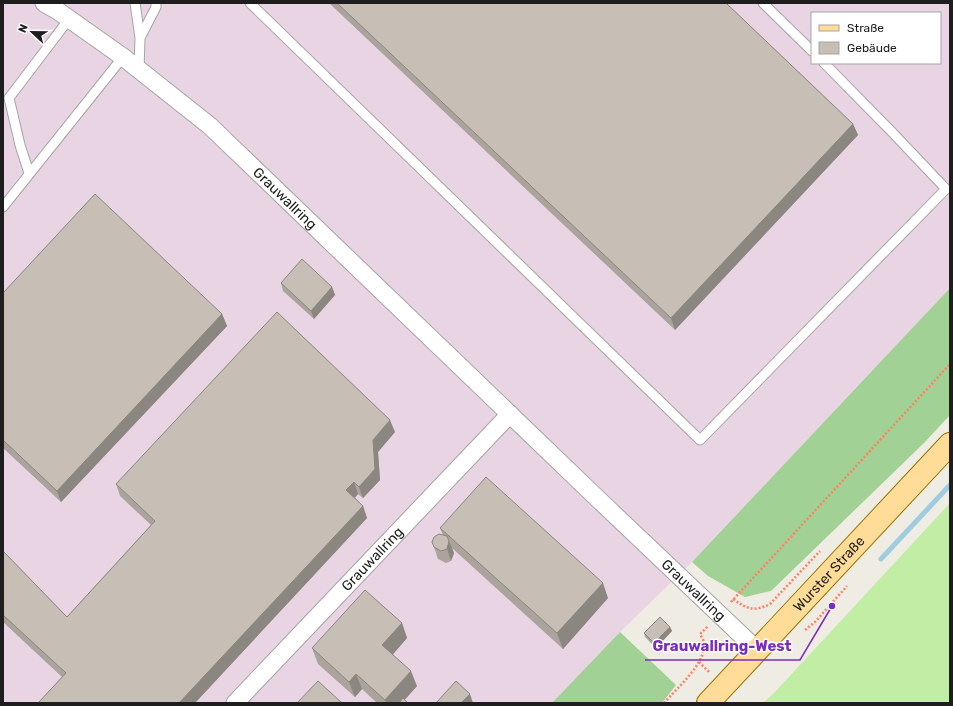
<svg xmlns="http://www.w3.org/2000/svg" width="953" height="706" viewBox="0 0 953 706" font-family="Rubik,sans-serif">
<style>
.industrial{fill:#e9d4e3;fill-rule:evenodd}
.grass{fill:#c2eda5}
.forest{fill:#a1d195}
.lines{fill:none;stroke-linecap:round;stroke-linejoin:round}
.stream{stroke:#a0cce0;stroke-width:5}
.service-casing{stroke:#a5a5a5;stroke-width:11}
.minor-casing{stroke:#a5a5a5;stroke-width:19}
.primary-casing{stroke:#977300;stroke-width:24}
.path{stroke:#ff8264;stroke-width:2.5;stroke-dasharray:2 2;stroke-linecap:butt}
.service{stroke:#fff;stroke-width:9}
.minor{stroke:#fff;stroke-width:17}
.primary{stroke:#ffdc98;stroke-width:22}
.wall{fill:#aba49d}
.shaded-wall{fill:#8b867f}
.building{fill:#c7bfb6;stroke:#8b867f}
.labels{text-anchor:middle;stroke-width:3;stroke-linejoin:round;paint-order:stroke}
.street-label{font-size:14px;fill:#1e1e1e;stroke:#fff}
.leader{fill:none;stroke:#7b2cbf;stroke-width:1.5}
.callout-dot{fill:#7b2cbf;stroke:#fff;stroke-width:1.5}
.callout-label{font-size:15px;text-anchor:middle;font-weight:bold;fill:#7b2cbf;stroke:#fff;stroke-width:3;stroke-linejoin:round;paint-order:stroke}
</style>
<rect width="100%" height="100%" fill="#efece3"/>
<path class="industrial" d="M3 3H950V288L692 562 620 632 552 703H3ZM812 13H940V63H812Z"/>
<path class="grass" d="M950 503V703H763L775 692Z"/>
<path class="forest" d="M950 288V415L924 443 771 591 745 597 708 576 692 562Z
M620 632 676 685 662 703H552Z"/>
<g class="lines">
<path class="stream" d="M881 559 950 485"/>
<defs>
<path id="service" d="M135 3 140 38 139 70
M250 3 700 440 946 189 891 131 824 63
M763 3 812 51
M140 38 156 7V3
M29 173 20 145 9 98 69 19
M3 207 123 57"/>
<g id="minor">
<path id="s1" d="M44 3 58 11 123 57 210 126 598 499 757 650"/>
<path id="s2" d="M235 703 510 414"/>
</g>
<g id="primary">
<path id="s3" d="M708 703 950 444"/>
</g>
</defs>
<use href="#service" class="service-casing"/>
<use href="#minor" class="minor-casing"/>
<use href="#primary" class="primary-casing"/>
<path class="path" d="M733 599C747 609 754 612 770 604L820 551
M731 602 950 364
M805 630 815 622 847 586
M699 662 710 673
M664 703C676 689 704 665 704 646 705 642 702 638 700 634L708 626"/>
<use href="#service" class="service"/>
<use href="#minor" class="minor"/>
<use href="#primary" class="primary"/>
</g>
<path class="wall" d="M329 3H726L853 124 858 135 675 330Z
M281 283 332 287 335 295 314 319 283 291Z
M3 293 222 314 227 326 61 502 3 448Z
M395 432 378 452 380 480 363 498 358 494 355 498 363 506 367 518 195 703H38L62 677 3 622V551L67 617 151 525 120 496 116 484Z
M440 528 608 598 563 649 452 548 454 553 451 561 446 563 438 559 434 547 443 535Z
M402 623 407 638 393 654 417 686 404 700 408 703H377L362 689 355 697 318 664 312 648Z
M670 627 672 631 656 648 645 637 644 633Z"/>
<path class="shaded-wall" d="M853 124 858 135 675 330 671 318Z
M332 287 335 295 314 319 311 311Z
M222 314 227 326 61 502 57 491Z
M390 420 395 432 378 452 380 480 363 498 359 487 373 440Z
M354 482 358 494 351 502 346 490Z
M363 506 367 518 195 703H179Z
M449 541 454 553 451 561 447 549Z
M603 583 608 598 563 649 557 633Z
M402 623 407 638 388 660 382 645Z
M670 627 672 631 656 648 654 643Z
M411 671 417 686 402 703H386L385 700Z
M356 674 362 689 355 697 349 682Z
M470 694 473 703H461Z"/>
<path class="building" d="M337 3H726L853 124 671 318Z
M95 194 222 314 57 491 3 440V293Z
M302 259 332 287 311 311 281 283Z
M277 312 390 420 373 440 375 469 359 487 354 482 346 490 363 506 179 703H38L66 673 3 615V551L67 617 155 521 116 484Z
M486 477 603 583 557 633 440 528Z
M439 534 447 536 449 541 447 549 441 551 434 547 432 542 434 537Z
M365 590 402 623 382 645 411 671 385 700 356 674 349 682 312 648Z
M660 617 670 627 654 643 644 633Z
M318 681 342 703H297Z
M456 681 470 694 461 703H436Z
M403 698 408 703H399Z"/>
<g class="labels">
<g class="street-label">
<text dy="5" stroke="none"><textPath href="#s1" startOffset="311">Grauwallring</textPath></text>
<text dy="5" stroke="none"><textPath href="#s2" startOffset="199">Grauwallring</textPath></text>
<text dy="5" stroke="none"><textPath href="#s3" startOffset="177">Wurster Straße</textPath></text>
<text dy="5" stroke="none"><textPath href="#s1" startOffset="877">Grauwallring</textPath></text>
</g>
</g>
<path class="leader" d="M832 606L800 660H645"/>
<circle class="callout-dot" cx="832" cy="606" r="4"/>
<g class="callout-label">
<text x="722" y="651">Grauwallring-West</text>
</g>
<rect width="953" height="706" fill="none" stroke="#1e1e1e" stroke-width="8"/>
<rect x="811" y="12" width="130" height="52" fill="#ffffff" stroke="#a5a5a5"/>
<rect x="819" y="25" width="20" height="6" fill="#ffdc98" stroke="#a5a5a5"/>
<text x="847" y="32" font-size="12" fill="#1e1e1e">Straße</text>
<rect x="819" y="42" width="20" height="12" fill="#c7bfb6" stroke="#a5a5a5"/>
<text x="847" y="52" font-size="12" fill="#1e1e1e">Gebäude</text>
<g transform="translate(32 32) rotate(292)" stroke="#ffffff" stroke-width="3" paint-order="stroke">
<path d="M0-3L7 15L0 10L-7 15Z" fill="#1e1e1e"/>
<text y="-6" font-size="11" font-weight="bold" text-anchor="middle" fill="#1e1e1e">N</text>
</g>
</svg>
